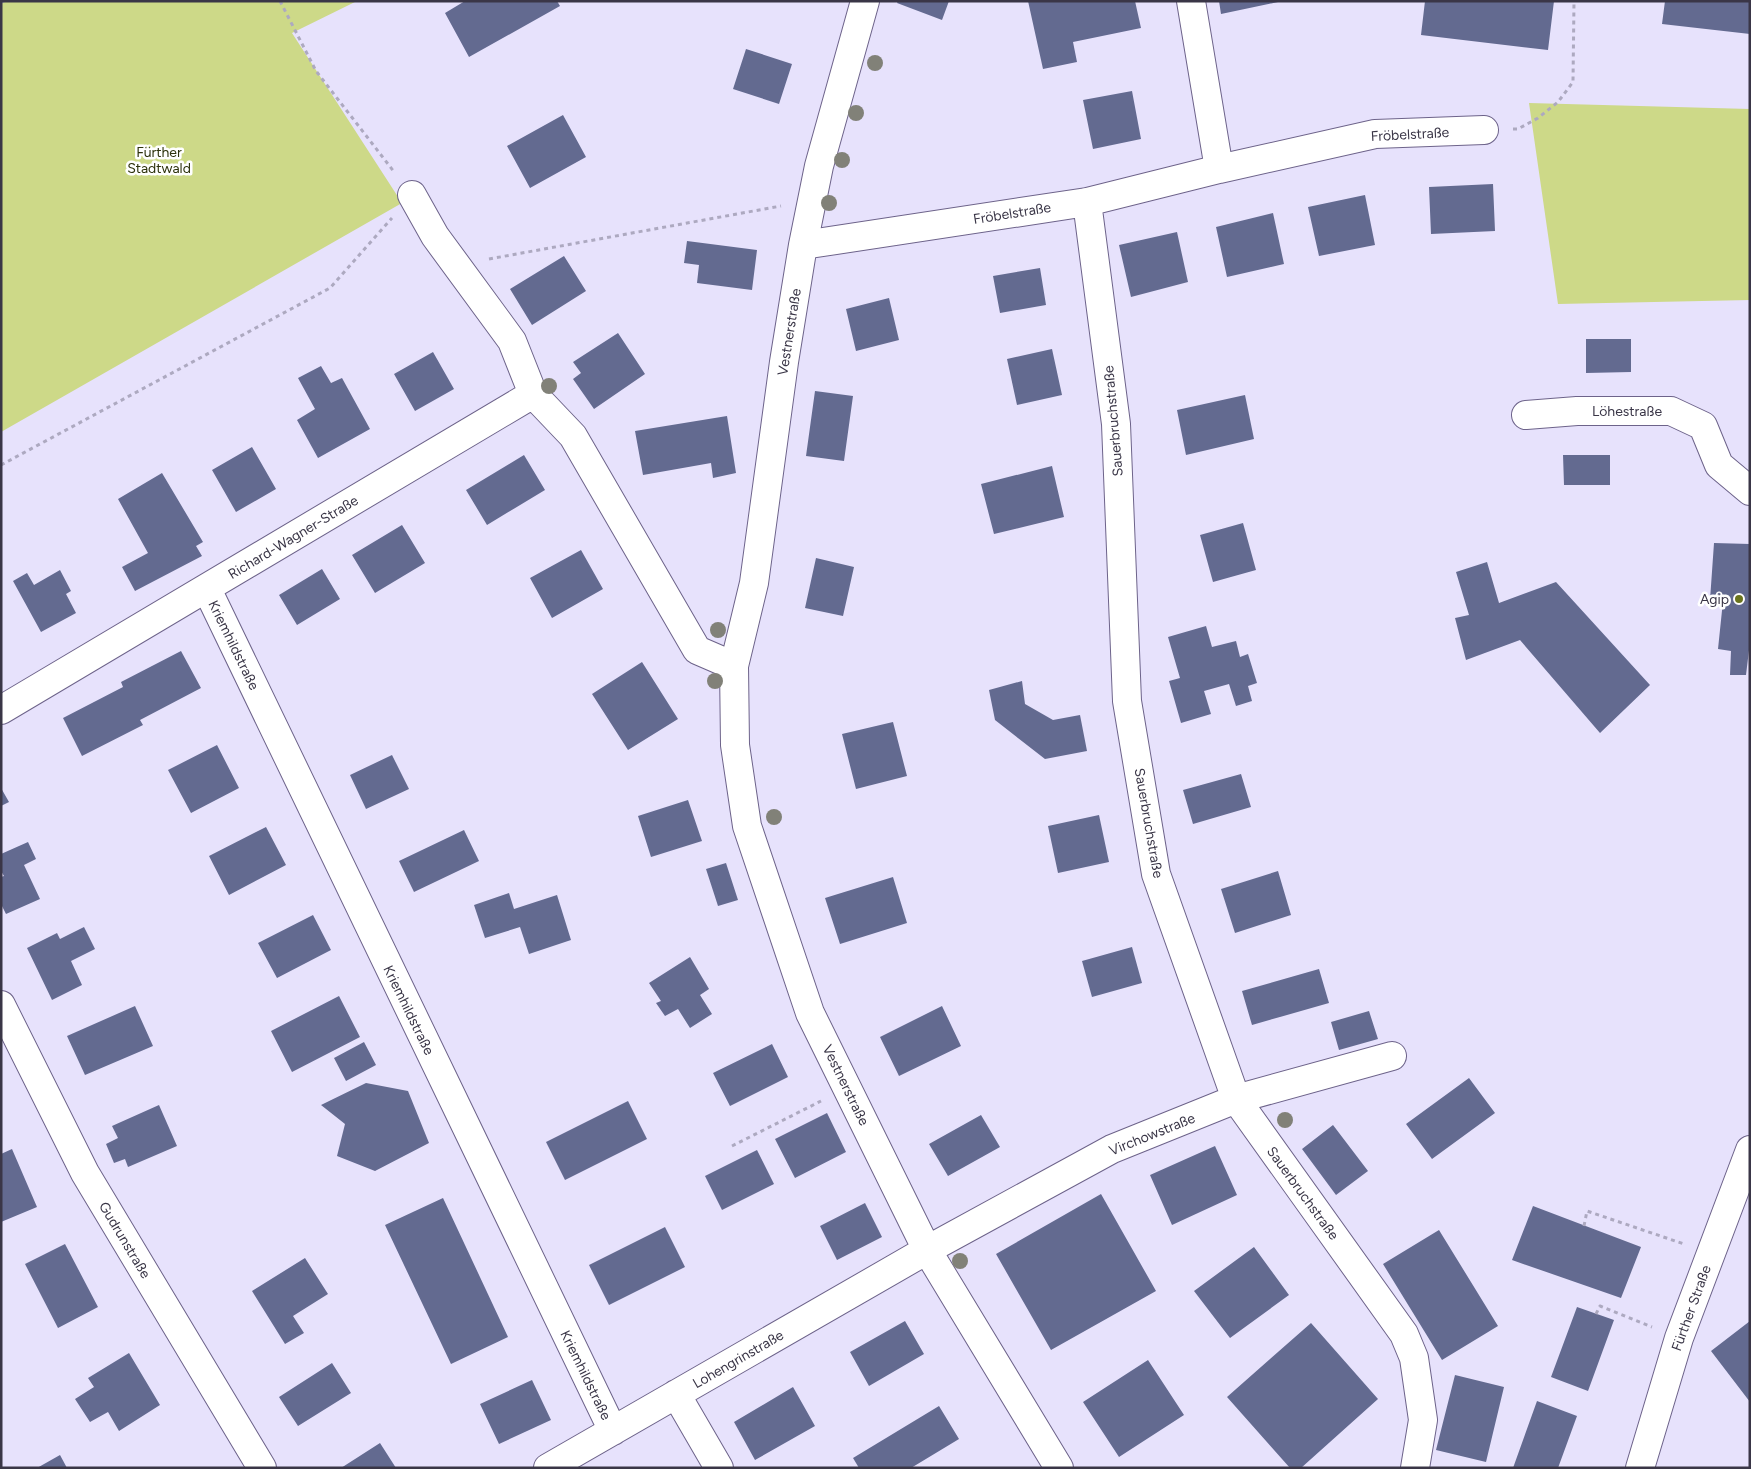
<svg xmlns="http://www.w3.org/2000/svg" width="1751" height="1469" viewBox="0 0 1751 1469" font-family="Figtree,sans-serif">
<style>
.green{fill:#cdd988}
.building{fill:#636a90}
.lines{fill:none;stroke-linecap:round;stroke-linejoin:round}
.minor-casing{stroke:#6d638a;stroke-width:30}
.major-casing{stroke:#6d638a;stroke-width:30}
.path{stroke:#ada9c0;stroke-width:3;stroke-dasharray:4 4;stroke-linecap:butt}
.minor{stroke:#fff;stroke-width:28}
.major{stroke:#fff;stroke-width:28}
.tree{fill:#818178}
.poi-dot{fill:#6a741e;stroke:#fff;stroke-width:2}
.labels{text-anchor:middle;stroke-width:5;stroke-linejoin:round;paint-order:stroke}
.street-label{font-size:14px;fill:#3a3647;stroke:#fff}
.park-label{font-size:14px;fill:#2d320c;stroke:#fff}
.poi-label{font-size:14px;fill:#3a3647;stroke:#fff;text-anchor:end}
</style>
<rect width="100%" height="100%" fill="#e7e2fc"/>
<path class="green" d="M1 1H357L292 33 402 203 1 432Z
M1529 103 1750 109V300L1558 304Z"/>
<path class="building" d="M465 1H557L560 6 469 57 445 13Z
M898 1H949L942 20 897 3Z
M1028 1H1135L1141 28 1073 42 1077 62 1043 69Z
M1219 1H1278V2L1221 14Z
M1425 1H1554L1548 50 1421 35Z
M1665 1H1750V34L1662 24Z
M746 49 792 64 779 104 733 89Z
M1132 91 1141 139 1093 149 1083 100Z
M563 115 586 157 530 188 507 146Z
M1493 184 1495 231 1431 234 1429 187Z
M1365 195 1375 245 1319 256 1308 207Z
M1273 213 1284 264 1227 277 1216 227Z
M1177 232 1188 282 1131 297 1119 245Z
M687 241 757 250 752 290 697 283 699 265 684 263Z
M564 256 586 291 532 325 510 289Z
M1040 268 1046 305 1000 313 993 276Z
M889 298 899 340 856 351 846 309Z
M618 333 645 374 594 409 573 379 581 373 573 362Z
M1586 339H1631V372L1586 373Z
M1052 349 1062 395 1017 405 1007 359Z
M433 352 454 389 415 411 394 374Z
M321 366 331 383 342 378 370 429 318 458 297 420 315 409 298 378Z
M815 391 853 396 844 461 806 456Z
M1245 395 1254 439 1186 455 1177 410Z
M727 416 736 473 713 478 711 463 643 475 635 431Z
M252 447 276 489 236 512 212 470Z
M524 455 545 490 487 525 466 490Z
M1563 455H1610V485H1564Z
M1052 466 1064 517 994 534 981 484Z
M162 473 203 542 196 546 202 556 135 591 122 567 148 553 118 499Z
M1243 523 1256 570 1213 582 1200 535Z
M402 525 425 563 375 593 352 555Z
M1714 543 1750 544V642L1746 675H1730L1731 651 1718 649 1723 601 1710 600Z
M581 550 603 589 552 618 530 578Z
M816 558 854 567 843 616 805 608Z
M1487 562 1499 603 1556 582 1650 685 1600 733 1520 640 1466 660 1455 618 1469 615 1456 572Z
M322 569 340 599 297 625 279 595Z
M60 570 71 591 66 594 76 613 41 632 13 581 27 573 34 585Z
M1206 626 1212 647 1236 641 1240 657 1248 654 1257 683 1248 686 1252 701 1236 706 1229 684 1204 691 1211 714 1181 723 1169 681 1180 678 1168 637Z
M181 651 201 688 140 720 143 725 82 756 63 718 123 687 121 682Z
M642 662 678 719 628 750 592 694Z
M1022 681 1025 704 1053 720 1080 715 1087 751 1045 759 995 720 989 690Z
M893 722 907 776 856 789 842 734Z
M217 745 239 788 191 813 168 770Z
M392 755 409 789 366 809 350 775Z
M1241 774 1251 807 1193 824 1183 790Z
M1 788 9 802 1 806Z
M688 800 702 841 651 857 638 816Z
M1099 815 1109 862 1058 873 1048 826Z
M266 827 286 865 229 895 209 856Z
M464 830 479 861 414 892 399 861Z
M28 842 36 859 24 865 40 899 6 914 1 904V877L4 876 1 871V854Z
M726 863 738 900 718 906 706 869Z
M1278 871 1291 915 1235 933 1221 889Z
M893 877 907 923 840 944 825 898Z
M509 893 514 909 557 895 571 940 529 954 520 927 485 938 474 905Z
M313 915 331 950 277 978 258 943Z
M84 927 95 949 71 961 82 985 52 1000 27 948 57 933 60 939Z
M1132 947 1142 983 1092 997 1082 961Z
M690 957 709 989 700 995 712 1014 690 1028 678 1009 665 1016 656 1003 661 1001 649 983Z
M1319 969 1329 1003 1252 1025 1242 991Z
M339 996 360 1037 292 1072 271 1031Z
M135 1006 153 1046 85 1075 67 1036Z
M942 1006 961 1046 899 1076 880 1037Z
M1369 1011 1378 1039 1339 1050 1331 1022Z
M364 1042 376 1065 346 1081 334 1058Z
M772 1044 788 1077 730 1106 713 1073Z
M1469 1078 1495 1113 1432 1159 1406 1124Z
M366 1083 408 1091 429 1143 375 1171 337 1156 345 1124 321 1105Z
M628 1101 647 1139 565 1180 546 1142Z
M159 1105 177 1146 128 1167 125 1159 114 1163 106 1144 118 1138 112 1126Z
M827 1113 846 1152 795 1178 775 1139Z
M981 1115 1000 1147 948 1176 929 1144Z
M1333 1125 1368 1171 1336 1195 1302 1149Z
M1215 1146 1237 1195 1172 1225 1150 1175Z
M12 1149 37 1207 1 1222V1154Z
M757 1150 774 1184 722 1210 705 1176Z
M1101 1194 1156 1291 1051 1350 996 1254Z
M443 1198 508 1337 451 1364 385 1225Z
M865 1203 882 1237 837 1260 820 1226Z
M1533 1206 1641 1247 1621 1298 1512 1260Z
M665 1227 685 1267 609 1305 589 1265Z
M1439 1230 1498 1326 1442 1360 1383 1264Z
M65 1244 98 1307 58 1328 25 1264Z
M1254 1247 1289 1295 1230 1338 1194 1291Z
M305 1258 328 1294 293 1316 304 1333 285 1344 252 1291Z
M1577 1307 1614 1320 1588 1391 1551 1377Z
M905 1321 924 1354 869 1386 850 1352Z
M1750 1321V1402L1711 1351Z
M1311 1323 1378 1399 1301 1468H1290L1227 1397Z
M129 1353 160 1405 119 1431 108 1412 90 1422 75 1399 94 1387 88 1378Z
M1148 1360 1184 1415 1119 1457 1083 1402Z
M332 1363 351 1393 298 1426 279 1397Z
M1455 1375 1504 1387 1486 1462 1436 1450Z
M532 1380 551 1420 499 1444 480 1404Z
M793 1387 815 1426 755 1460 734 1422Z
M1537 1401 1577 1416 1558 1468H1513Z
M939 1406 959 1439 911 1468H859L853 1458Z
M380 1443 396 1468H341Z
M60 1455 67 1468H37Z"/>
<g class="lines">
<defs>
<path id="minor" d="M865 1 819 166 803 245 784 362 754 583 734 666 735 745 747 826 810 1013 927 1250 1059 1468
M1191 1 1219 169
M412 195 435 236 512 341 533 394 573 436 697 650 734 666
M1087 202 1116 424 1127 701 1156 874 1236 1099 1404 1334 1414 1358 1423 1420 1415 1468
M803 245 1087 202 1219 169 1375 134 1484 130
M1526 415 1577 411H1671L1703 426 1719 465 1750 491
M207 589 613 1431
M1 710 533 394
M1 1005 85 1173 262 1468
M676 1394 719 1468
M548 1468 927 1250 1112 1149 1236 1099 1392 1056"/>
<path id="major" d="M1640 1468 1679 1338 1750 1150"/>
</defs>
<use href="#minor" class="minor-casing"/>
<use href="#major" class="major-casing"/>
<path class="path" d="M280 1 316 71 395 173
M1 2 4 1
M1513 129H1518L1538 118 1558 102 1573 82 1574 1
M489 259 781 206
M1 465 330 288 392 218
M732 1146 821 1101
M1584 1226 1587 1211 1684 1244
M1596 1314 1600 1306 1652 1327"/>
<use href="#minor" class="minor"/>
<use href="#major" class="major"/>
</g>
<g class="tree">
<circle cx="875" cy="63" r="8"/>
<circle cx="856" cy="113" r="8"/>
<circle cx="842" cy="160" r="8"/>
<circle cx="829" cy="203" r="8"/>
<circle cx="549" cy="386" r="8"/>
<circle cx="718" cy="630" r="8"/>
<circle cx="715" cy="681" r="8"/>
<circle cx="774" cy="817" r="8"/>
<circle cx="1285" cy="1120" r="8"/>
<circle cx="960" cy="1261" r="8"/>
</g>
<circle class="poi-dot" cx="1739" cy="599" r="5"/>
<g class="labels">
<g class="street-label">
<text transform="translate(1410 134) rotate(-3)" y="5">Fröbelstraße</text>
<text transform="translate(1012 213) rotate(-9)" y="5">Fröbelstraße</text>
<text transform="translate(789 332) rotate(-81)" y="5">Vestnerstraße</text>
<text x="1627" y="416">Löhestraße</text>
<text transform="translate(1113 421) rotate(-95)" y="5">Sauerbruchstraße</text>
<text transform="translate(293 537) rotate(-31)" y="5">Richard-Wagner-Straße</text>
<text transform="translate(234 645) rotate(64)" y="5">Kriemhildstraße</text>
<text transform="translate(1149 823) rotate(80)" y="5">Sauerbruchstraße</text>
<text transform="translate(409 1010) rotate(64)" y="5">Kriemhildstraße</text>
<text transform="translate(846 1085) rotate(64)" y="5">Vestnerstraße</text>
<text transform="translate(1152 1134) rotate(-22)" y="5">Virchowstraße</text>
<text transform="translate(1303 1193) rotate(54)" y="5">Sauerbruchstraße</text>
<text transform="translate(125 1240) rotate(59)" y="5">Gudrunstraße</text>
<text transform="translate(1691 1308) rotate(-70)" y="5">Fürther Straße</text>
<text transform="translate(738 1359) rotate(-30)" y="5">Lohengrinstraße</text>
<text transform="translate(586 1375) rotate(64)" y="5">Kriemhildstraße</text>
</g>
<g class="park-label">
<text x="159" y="157">Fürther<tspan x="159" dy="16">Stadtwald</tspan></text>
</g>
<g class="poi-label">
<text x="1729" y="604">Agip</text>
</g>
</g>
<rect width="1751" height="1469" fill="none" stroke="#3a3647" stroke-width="5"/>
</svg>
